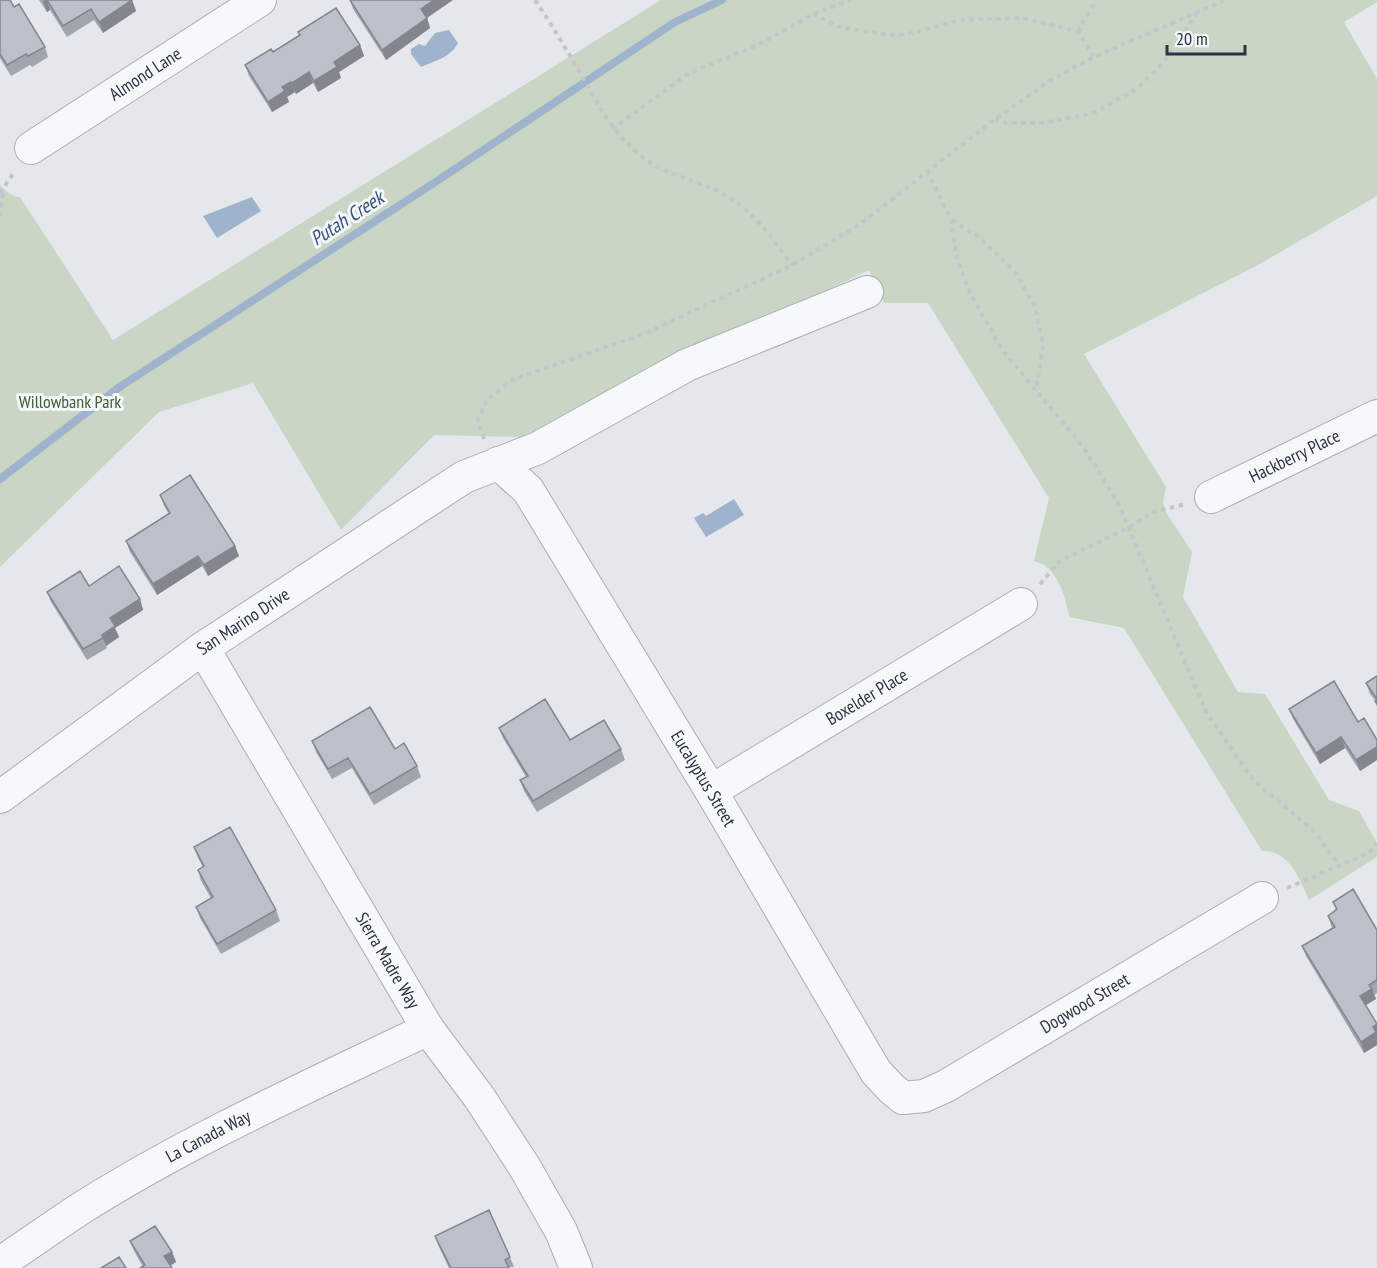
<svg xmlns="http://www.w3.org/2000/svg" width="1377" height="1268" viewBox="0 0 1377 1268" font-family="'PT Sans Narrow',sans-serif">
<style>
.green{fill:#c9d6c5}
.water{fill:#9fb4cc}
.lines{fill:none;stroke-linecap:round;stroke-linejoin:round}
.stream{stroke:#9fb4cc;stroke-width:8}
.street-casing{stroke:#a9aeb7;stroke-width:34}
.path{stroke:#c2c5cb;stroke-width:4;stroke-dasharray:4.5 4.5;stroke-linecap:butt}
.street{stroke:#f7f8fa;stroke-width:32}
.wall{fill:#a1a5ae}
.shaded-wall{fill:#83868d}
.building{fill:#bbc0ca;stroke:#83868d;stroke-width:1.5}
.labels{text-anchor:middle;stroke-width:6;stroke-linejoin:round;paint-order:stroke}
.street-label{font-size:18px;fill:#2b3445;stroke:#f4f6f9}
.park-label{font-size:18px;fill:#3f6138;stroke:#f4f6f9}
.water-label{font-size:20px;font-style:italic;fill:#34527a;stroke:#f4f6f9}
</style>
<rect width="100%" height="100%" fill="#e4e7ec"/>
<path class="green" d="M661 0H1377V2L1344 22 1377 79V196L1258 265 1084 354 1166 487 1163 503 1165 511 1192 552 1183 597 1238 692 1265 694 1329 800 1359 811 1377 843V857L1309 900C1300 879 1288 849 1262 851L1124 628 1069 617C1067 601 1060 579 1047 567 1044 564 1038 563 1034 561L1049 498 928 303H884L869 270 521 437 434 435 341 530 253 383 159 412 0 567V185C6 191 12 197 20 197L113 340Z"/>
<path class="water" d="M449 30 458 43C451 57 435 61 421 67L411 54V49L419 44 425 46 435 33Z
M252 197 261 211 217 238 203 216Z
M734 499 744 515 706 537 694 518 703 513 706 516Z"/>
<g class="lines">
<path class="stream" d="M0 479 121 386 437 181 675 22 722 0"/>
<defs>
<g id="street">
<path id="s1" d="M31 148 260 0"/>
<path id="s2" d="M498 463 528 490 711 791 876 1072 892 1089 903 1098 924 1096 946 1086 1262 898"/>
<path id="s3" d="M1211 497 1377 416"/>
<path id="s4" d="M203 648 428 1029 479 1097 524 1166 561 1231 576 1268"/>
<path id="s5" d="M711 791 1021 604"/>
<path id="s6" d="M0 797 203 648 464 477 538 448 687 365 867 292"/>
<path id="s7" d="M0 1263C28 1245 55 1225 83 1207 193 1138 312 1085 428 1029"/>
</g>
</defs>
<use href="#street" class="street-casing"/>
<path class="path" d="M535 0C550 22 563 44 576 66 597 102 610 132 644 158 665 174 690 179 714 189 749 205 770 235 792 265
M813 14 839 27 889 35 908 34 960 20 1024 18 1078 32 1094 57
M1078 32 1096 0
M995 119 1007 123H1042L1094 113 1136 89 1165 61 1196 14
M612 129 689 73 758 45 813 14 851 0
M927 171 951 220 957 260 971 295 1003 351 1084 448 1119 505 1207 714 1254 781 1313 830 1340 866
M0 193 15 171
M0 216 3 191
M952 220 980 238 1015 272 1035 307 1043 345 1036 391
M484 439 478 419 488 399 512 380 646 333 792 265 859 225 995 119 1051 80 1094 57 1225 0
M1040 584 1060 561 1128 528 1153 512 1186 504
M1287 888 1369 853 1377 844"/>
<use href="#street" class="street"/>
</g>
<path class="wall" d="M0 0 14 7 45 47 48 57 32 67 30 65 11 76 0 58Z
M39 0H132L136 11 103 33 94 20 67 37 50 10 47 12Z
M350 0 427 18 430 28 386 60 353 9Z
M298 32 360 45 364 56 339 72 341 78 318 92 313 83 296 94 295 92 287 97 289 102 272 112 249 76 245 65 273 52 299 35Z
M160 495 235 546 239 556 208 576 202 566 157 595 130 552 126 541 169 514 164 506Z
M89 586 140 599 143 610 115 628 119 637 106 646 107 648 87 660 51 602 47 592Z
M1377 676V707L1375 700 1370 694 1366 683Z
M1289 709 1358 722 1377 740V760L1360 771 1345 748 1320 764 1293 719Z
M499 728 621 749 625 760 537 812 524 791 520 780 526 777 503 738Z
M312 741 395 749 417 766 421 777 374 805 352 768 332 779 316 752Z
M194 847 276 910 280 921 221 954 200 918 196 907 211 898 201 881 198 870 203 867 198 858Z
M1333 902 1377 930V993L1374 995 1376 999 1366 1005 1377 1024V1045L1364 1053 1306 956 1302 946 1332 928 1328 916 1336 910Z
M435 1236 510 1257 514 1267 449 1268 439 1247Z
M130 1241 172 1252 176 1262 170 1266 143 1267 134 1251Z"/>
<path class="shaded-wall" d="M45 0H47L50 10 47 12 43 1Z
M132 0 136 11 103 33 99 22Z
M434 0H453L427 18 430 28 386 60 382 50 421 9Z
M360 45 364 56 339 72 341 78 318 92 314 81 334 62Z
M309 72 313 83 296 94 292 83Z
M291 82 295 92 287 97 289 102 272 112 268 102 282 87Z
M235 546 239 556 208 576 204 565Z
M198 556 202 566 157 595 153 584Z
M140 599 143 610 115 628 119 637 106 646 102 635 110 618Z
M1341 737 1345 748 1320 764 1316 753Z
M1377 747V760L1360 771 1356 760Z
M1372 989 1376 999 1364 1006 1360 996Z
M1377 1025V1045L1364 1053 1361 1042 1373 1027Z
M172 1252 176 1262 168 1267 164 1256Z"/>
<path class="building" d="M0 0H10L14 7 19 4 45 47 28 56 26 54 7 65 0 54Z
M47 0H132L99 22 91 9 63 26Z
M350 0H434L421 9 427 18 382 50Z
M336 8 360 45 334 62 337 67 314 81 309 72 292 83 291 82 282 87 285 91 268 102 245 65 271 49 273 52 300 35 298 32Z
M190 475 235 546 204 565 198 556 153 584 126 541 170 513 160 495Z
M119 566 140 599 110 618 115 626 102 635 103 638 83 649 47 592 80 571 89 586Z
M1377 676V704L1375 701 1377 699 1366 683Z
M1334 681 1358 722 1364 718 1377 740V747L1356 760 1341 737 1316 753 1289 709Z
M545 699 570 740 604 720 621 749 533 801 520 780 528 776 499 728Z
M370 707 395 749 404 743 417 766 370 794 348 758 328 769 312 741Z
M230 827 276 910 217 944 196 907 213 897 198 870 204 866 194 847Z
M1353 889 1377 930V980L1369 985 1372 989 1360 996 1377 1024 1373 1027 1376 1032 1361 1042 1302 946 1335 927 1328 916 1337 909 1333 902Z
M489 1210 510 1257 505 1260 509 1268H451L435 1236Z
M155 1226 172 1252 164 1256 172 1268H140L145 1265 130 1241Z
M119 1257 126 1268H101Z"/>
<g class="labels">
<g class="street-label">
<text dy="6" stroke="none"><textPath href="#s1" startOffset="136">Almond Lane</textPath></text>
<text dy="6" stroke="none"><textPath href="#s3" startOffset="93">Hackberry Place</textPath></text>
<text dy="6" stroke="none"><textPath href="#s6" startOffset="300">San Marino Drive</textPath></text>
<text dy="6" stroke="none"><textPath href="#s5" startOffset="182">Boxelder Place</textPath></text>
<text dy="6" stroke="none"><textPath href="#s2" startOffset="378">Eucalyptus Street</textPath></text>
<text dy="6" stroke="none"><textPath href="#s4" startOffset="363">Sierra Madre Way</textPath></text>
<text dy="6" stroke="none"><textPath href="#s2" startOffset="963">Dogwood Street</textPath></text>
<text dy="6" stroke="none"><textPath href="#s7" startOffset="244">La Canada Way</textPath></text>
</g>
<g class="park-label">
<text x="70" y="408">Willowbank Park</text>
</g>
<g class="water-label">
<text transform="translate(347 218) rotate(-33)" y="7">Putah Creek</text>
</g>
</g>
<path d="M1167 45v9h78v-9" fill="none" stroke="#2b3445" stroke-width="3"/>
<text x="1176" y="45" font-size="18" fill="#2b3445" stroke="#f4f6f9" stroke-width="4.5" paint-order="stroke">20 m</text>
</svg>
